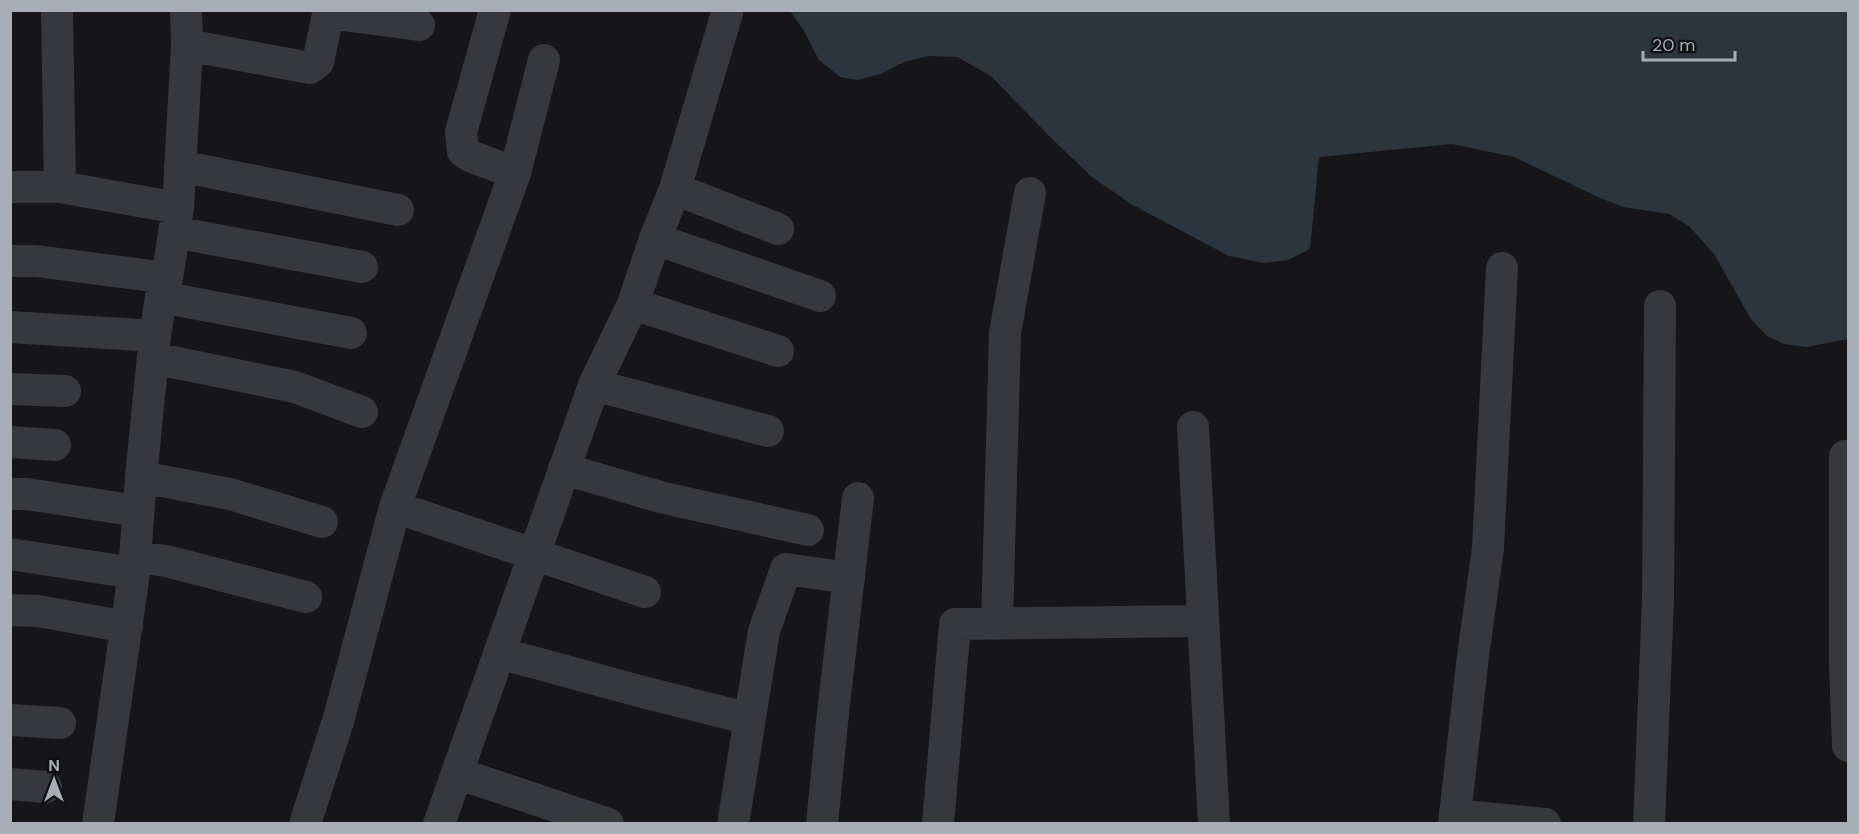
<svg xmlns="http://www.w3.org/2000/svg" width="1859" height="834" viewBox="0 0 1859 834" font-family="'DM Sans',sans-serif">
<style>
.water{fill:#2c353c}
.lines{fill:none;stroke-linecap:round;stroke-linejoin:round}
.minor{stroke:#37383d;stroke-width:32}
</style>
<rect width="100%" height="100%" fill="#161618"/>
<path class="water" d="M790 11H1848V339L1806 347 1784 344 1767 336 1751 319 1714 254 1689 226 1669 214 1623 207 1598 197 1514 157 1452 144 1319 157 1310 249 1288 260 1263 263 1229 256 1131 204 1092 177 1051 138 991 76 957 57 928 56 904 62 881 74 858 80 840 77 819 60 804 31Z"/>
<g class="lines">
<path class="minor" d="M57 10 60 187
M495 10 461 132 463 151 470 156 515 173
M328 13 419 25
M187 45 310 68 318 62 329 10
M180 166 398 210
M10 187H60L178 208
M675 189 778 229
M174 232 362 267
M655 239 820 296
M10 261H36L167 278
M161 297 351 333
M633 304 778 351
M10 327 155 336
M153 358 295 387 362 412
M594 385 768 431
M10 389 65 391
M1193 427 1214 824
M10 442 55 445
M1845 456V665L1848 746
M564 469 664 498 808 530
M141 477 230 494 322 522
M10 494H27L138 511
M395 507 645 592
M10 554 134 573
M136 557 166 561 306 597
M10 610 38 611 127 627
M997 623 1005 333 1030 193
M499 653 639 691 750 719
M10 720 60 723
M457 773 608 824
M10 784 46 787
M1455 815 1545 824
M98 824 134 573 141 477 155 336 161 297 167 278 178 208 187 45 186 10
M305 824 339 718 395 507 515 173 544 60
M439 824 594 385 633 304 655 239 675 189 727 13
M733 824 764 631 786 569 849 578
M822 824 833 713 858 498
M938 824 955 624 1203 621
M1454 824 1473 656 1488 548 1502 268
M1649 824 1658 600 1660 306"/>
</g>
<rect width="1859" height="834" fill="none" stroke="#a8adb8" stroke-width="24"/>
<g transform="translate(54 780)" stroke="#111113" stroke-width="4.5" paint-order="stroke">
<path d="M0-4.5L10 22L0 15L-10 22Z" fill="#a8adb8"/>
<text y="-9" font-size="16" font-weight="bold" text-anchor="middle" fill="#a8adb8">N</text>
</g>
<path d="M1643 51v9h92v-9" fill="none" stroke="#a8adb8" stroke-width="3"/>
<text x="1652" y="51" font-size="18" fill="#a8adb8" stroke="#111113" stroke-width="4.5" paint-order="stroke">20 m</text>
</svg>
